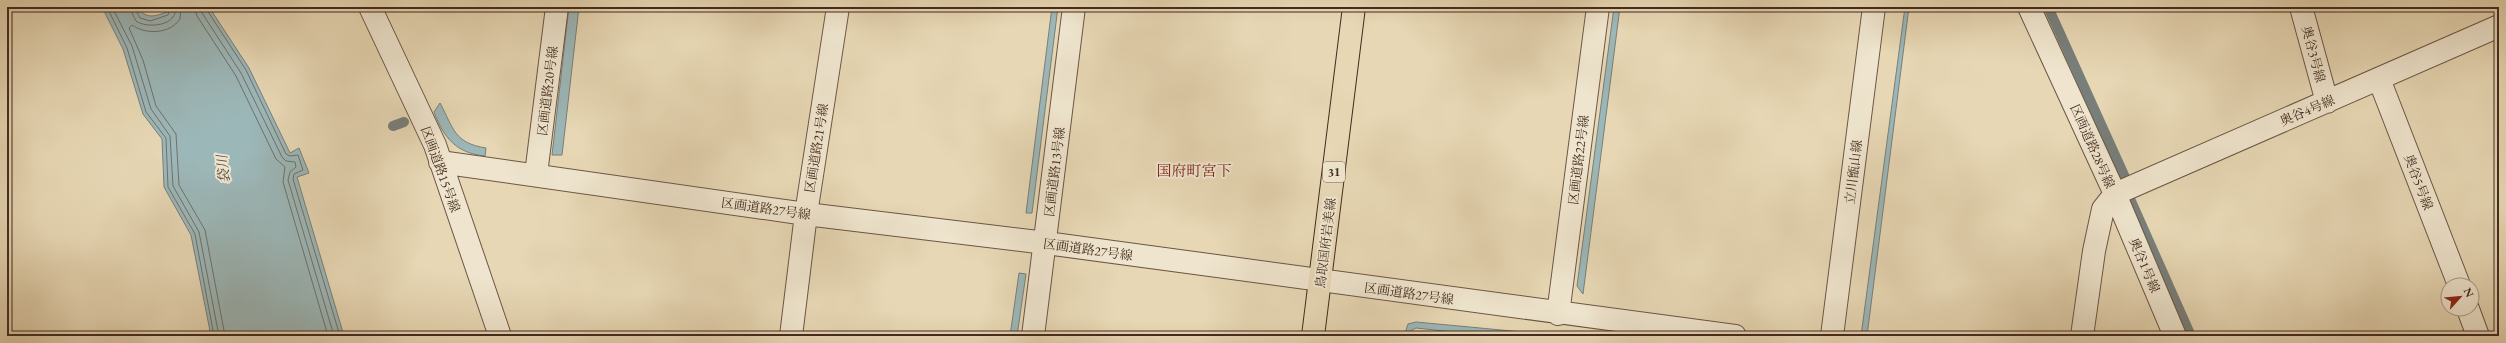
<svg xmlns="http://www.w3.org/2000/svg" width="2506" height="343" viewBox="0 0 2506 343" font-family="'EB Garamond','Noto Serif JP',serif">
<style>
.water{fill:#9cb7b8;stroke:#787f7b}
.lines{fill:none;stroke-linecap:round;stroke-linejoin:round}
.shore{stroke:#70716c;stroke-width:1}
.stream{stroke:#787f7b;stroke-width:10}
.minor-casing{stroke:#6c5644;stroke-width:24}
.major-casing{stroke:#432b1f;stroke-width:24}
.minor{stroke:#efe5ce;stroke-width:22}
.major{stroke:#e7d7b4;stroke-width:22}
.labels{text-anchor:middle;stroke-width:4;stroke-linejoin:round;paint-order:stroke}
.shield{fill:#efe5ce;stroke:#776354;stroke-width:1}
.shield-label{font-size:12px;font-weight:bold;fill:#432b1f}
.street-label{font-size:13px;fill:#432b1f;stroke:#efe5ce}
.water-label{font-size:14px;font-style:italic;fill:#55473e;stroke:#efe5ce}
.quarter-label{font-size:15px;fill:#7a1f14;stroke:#efe5ce}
</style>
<rect width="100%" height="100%" fill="#e7d7b4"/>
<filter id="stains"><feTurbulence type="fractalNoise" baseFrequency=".005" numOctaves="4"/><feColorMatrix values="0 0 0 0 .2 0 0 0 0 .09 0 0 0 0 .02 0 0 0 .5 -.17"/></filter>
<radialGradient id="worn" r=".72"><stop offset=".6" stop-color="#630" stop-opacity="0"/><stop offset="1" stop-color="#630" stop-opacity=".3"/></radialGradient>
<path class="water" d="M102 7H137C146 19 153 17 167 12L166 7H209L249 68 290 153 299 148 309 173 297 177 344 336H211L191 235 164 187 162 139 143 114 123 49Z
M569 7H579L562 155H552Z
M1052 7H1058L1032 213H1026Z
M1614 7H1620L1583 294 1577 286Z
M1905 7H1909L1867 336H1861Z
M440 103C454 129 454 143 486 148L485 156C456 153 444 138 434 112Z
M1019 273 1026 274 1017 336H1010Z
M1416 322 1565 336H1491L1416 328 1412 330 1411 336H1404L1408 324Z"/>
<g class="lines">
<path class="shore" d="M107 7 127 48 146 112 166 138 168 187 195 234 214 336
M112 7 132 46 151 109 170 136 173 186 199 232 219 336
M129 7 136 21C147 29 179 26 175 7
M134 7 140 18 150 21 168 15 170 7
M181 7 180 19C170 34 146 35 132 25L129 28 143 60 156 106 176 134 179 185 205 230 225 336
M194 7 197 16 236 76 276 159 285 167 283 182 328 336
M200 7 202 13 241 73 282 157 286 161 295 162 296 167 290 172 288 180 334 336
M205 7 246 70 286 154 290 156 298 155 303 170 294 174 293 179 340 336
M1476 336 1478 332 1526 336"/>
<path class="stream" d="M2048 7 2124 175
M393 126 404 122
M2131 201 2191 336"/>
<defs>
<path id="minor" d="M370 7 435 145 500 336
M2029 7 2115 194 2103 209 2094 251 2082 336
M2301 7 2327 102
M2379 79 2459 285
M440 162 806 214 1046 243 1735 336
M536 174 557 7
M2468 309 2478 336
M1558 314 1598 7
M791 336 806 214 838 7
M1033 336 1074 7
M1832 336 1874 7
M2175 336 2115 194 2499 26"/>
<path id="major" d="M1313 336 1354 7"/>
</defs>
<use href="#minor" class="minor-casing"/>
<use href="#major" class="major-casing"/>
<use href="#minor" class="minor"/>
<use href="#major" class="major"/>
</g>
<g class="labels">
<rect class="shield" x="1323" y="162" width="22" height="20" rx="3"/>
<g class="shield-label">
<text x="1334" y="176">31</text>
</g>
<g class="street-label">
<text transform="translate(2314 54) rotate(75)" y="5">奥谷3号線</text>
<text transform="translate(547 91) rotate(-83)" y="5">区画道路20号線</text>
<text transform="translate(2307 110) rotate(-23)" y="5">奥谷4号線</text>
<text transform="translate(2093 146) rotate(66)" y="5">区画道路28号線</text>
<text transform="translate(816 148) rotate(-81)" y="5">区画道路21号線</text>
<text transform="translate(1578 160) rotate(-83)" y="5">区画道路22号線</text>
<text transform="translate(441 169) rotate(70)" y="5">区画道路15号線</text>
<text transform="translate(1054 172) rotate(-83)" y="5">区画道路13号線</text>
<text transform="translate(1853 172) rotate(-83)" y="5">立川甑山線</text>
<text transform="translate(2419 182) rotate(69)" y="5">奥谷5号線</text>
<text transform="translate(766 208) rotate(8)" y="5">区画道路27号線</text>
<text transform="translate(1325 243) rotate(-83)" y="5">鳥取国府岩美線</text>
<text transform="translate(1088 249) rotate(8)" y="5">区画道路27号線</text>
<text transform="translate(2145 265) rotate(67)" y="5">奥谷1号線</text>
<text transform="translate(1409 293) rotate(8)" y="5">区画道路27号線</text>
</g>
<g class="water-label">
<text transform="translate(223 169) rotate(-96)" y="5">袋川</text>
</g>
<g class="quarter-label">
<text x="1194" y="176">国府町宮下</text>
</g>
</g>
<rect width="2506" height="343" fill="none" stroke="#e7d7b4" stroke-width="24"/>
<rect x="8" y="8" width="2490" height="327" fill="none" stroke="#432b1f" stroke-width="2"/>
<rect x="12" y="12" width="2482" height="319" fill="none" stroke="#432b1f"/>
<g transform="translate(2460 297) rotate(63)"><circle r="19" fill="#efe5ce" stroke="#aa9b88"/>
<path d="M0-3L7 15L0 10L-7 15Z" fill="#8f2418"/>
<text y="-6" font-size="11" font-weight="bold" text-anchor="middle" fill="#432b1f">N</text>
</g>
<rect width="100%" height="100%" filter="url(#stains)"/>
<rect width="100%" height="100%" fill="url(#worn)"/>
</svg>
